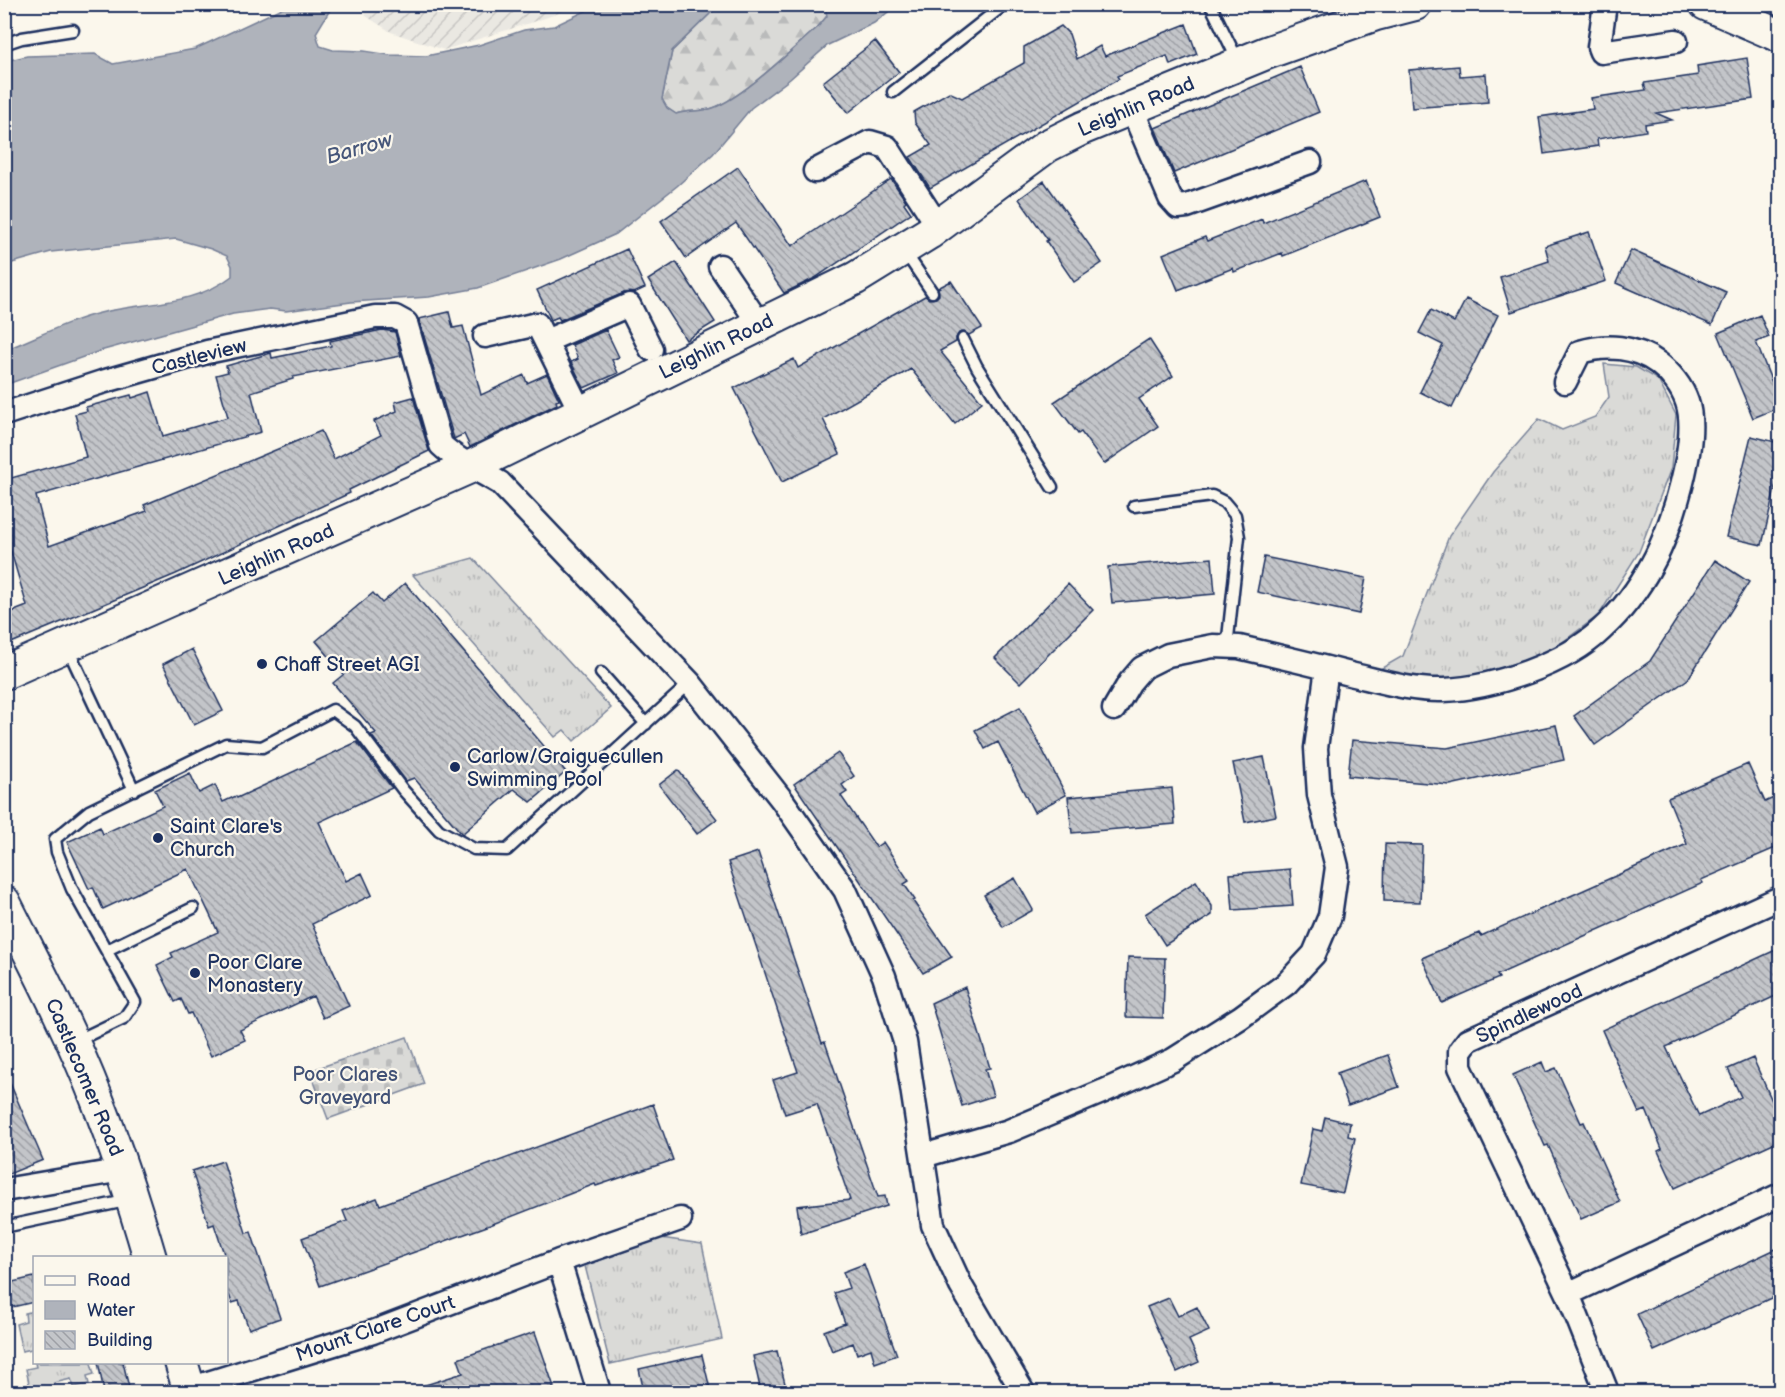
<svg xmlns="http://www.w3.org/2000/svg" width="1785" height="1397" viewBox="0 0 1785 1397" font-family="'Balsamiq Sans',sans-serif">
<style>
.industrial{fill:url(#industrial-furrows)}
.grass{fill:url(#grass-tufts);stroke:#7a849a;stroke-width:1.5}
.forest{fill:url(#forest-firs);stroke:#7a849a;stroke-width:1.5}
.cemetery{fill:url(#cemetery-stones);stroke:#7a849a;stroke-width:1.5}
.water{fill:#afb3bb;stroke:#747e96;stroke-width:1.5}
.building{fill:url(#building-back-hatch);stroke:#1b2f5e;stroke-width:1.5}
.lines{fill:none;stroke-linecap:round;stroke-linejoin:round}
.lane-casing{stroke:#1b2f5e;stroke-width:15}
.street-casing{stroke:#1b2f5e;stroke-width:27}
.secondary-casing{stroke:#1b2f5e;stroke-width:36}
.lane{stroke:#fbf7ec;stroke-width:10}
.street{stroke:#fbf7ec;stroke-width:22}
.secondary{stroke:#fbf7ec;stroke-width:32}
.poi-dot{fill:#1b2f5e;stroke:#fbf7ec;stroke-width:2}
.labels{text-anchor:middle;stroke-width:4.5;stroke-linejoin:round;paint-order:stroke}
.street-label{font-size:20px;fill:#1b2f5e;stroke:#fbf7ec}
.poi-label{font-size:20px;fill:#1b2f5e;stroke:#fbf7ec;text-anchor:start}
.park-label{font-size:20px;fill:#415176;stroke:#fbf7ec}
.water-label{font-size:21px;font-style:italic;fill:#47577a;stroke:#fbf7ec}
</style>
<defs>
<pattern id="industrial-furrows" width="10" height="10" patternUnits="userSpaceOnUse" patternTransform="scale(1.5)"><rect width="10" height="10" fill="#eae8e2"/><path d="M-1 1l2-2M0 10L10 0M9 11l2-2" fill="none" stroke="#c8c7c4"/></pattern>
<pattern id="grass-tufts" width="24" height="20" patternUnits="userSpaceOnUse" patternTransform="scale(1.5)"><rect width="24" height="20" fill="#dadad7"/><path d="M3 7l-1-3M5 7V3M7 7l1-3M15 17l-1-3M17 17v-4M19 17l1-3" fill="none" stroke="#babbbb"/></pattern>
<pattern id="forest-firs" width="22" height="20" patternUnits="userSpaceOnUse" patternTransform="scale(1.5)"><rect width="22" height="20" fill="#dadad7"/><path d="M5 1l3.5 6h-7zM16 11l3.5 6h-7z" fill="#babbbb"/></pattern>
<pattern id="cemetery-stones" width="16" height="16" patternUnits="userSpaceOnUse" patternTransform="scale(1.5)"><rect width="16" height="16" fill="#dadad7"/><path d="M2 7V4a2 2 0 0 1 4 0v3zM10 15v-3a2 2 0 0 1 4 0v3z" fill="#babbbb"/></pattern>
<pattern id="building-back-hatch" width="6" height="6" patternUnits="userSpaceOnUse" patternTransform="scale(1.5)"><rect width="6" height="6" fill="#c3c5c9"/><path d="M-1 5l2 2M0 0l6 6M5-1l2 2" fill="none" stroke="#9ea0a6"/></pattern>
</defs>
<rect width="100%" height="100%" fill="#fbf7ec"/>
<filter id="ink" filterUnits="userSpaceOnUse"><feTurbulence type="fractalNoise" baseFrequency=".0167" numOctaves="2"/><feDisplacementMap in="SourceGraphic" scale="12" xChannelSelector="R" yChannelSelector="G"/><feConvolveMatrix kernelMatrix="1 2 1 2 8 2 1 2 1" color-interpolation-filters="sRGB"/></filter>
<g filter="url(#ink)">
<path class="industrial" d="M362 5V4L581 5 545 18 444 50 391 32 366 16Z"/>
<path class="grass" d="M1604 364 1636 367 1658 380 1676 415 1671 468 1639 552 1599 615 1549 652 1482 674 1438 679 1375 672 1403 656 1449 536 1493 472 1539 419 1562 430 1595 417 1609 397Z
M473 558 611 708 574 741 564 730 555 737 413 575Z
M661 1238 702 1244 722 1339 610 1364 585 1266Z
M34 1311V1360L32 1349 22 1351 16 1324 26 1321 25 1313Z
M35 1363H91L94 1374 87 1376 89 1384 74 1387 71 1379 54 1383 55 1391 41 1392 39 1386 30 1388 26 1369 36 1367Z"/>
<path class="forest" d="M719 5H825L827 16 817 28C791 50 744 97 713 108 701 112 688 110 676 114L667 108 662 99 672 51Z"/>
<path class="cemetery" d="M407 1037 424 1084 328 1119 310 1071Z"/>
<path class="water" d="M291 4 333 5 316 33 320 46 333 50 364 51 390 55 426 56 479 45 524 30 554 26 598 5H719L672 51 662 99 667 108 676 114C688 110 702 112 713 108 744 97 791 50 817 28L827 16 825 5H897L874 23 828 45 790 79 751 108 713 154 677 186 616 234 561 259 478 288 429 297 351 302 286 311 270 309 233 314 100 351 5 385V350C38 337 69 320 104 312 148 302 195 305 232 276V266L227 256 211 249 176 239 51 252 5 265V61L27 56 95 54 113 64 195 49Z"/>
<path class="building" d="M1186 24 1197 54 1170 65 1167 56 1117 76 1119 79 930 188 910 157 931 145 915 123 914 112 949 92 962 98 1024 63V47L1061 26 1069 34 1077 59 1100 46 1105 56Z
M875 41 899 72 848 113 823 82Z
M1747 58 1753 99 1656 113 1672 120 1645 124 1646 131 1597 139 1598 146 1544 154 1539 117 1593 109 1591 98 1646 90 1644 83 1698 75 1697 66Z
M1459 66 1460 76 1486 74 1488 102 1412 108 1409 70Z
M1300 67 1319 112 1174 173 1155 128Z
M738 167 792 246 891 179 906 201 904 203 911 213 815 278 784 293 736 223 686 258 661 221Z
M1044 181 1102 263 1074 282 1046 241 1048 240 1019 199Z
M1366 181 1380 217 1283 256 1282 253 1234 272 1233 268 1178 290 1163 254 1205 237 1207 241 1262 219 1263 223Z
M1589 232 1606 281 1511 312 1500 277 1549 261 1545 246Z
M627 249 645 288 634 293H624L560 320 558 317 551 320 537 290Z
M1631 250 1726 292 1712 325 1616 283Z
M676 262 715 322 686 340 648 280Z
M951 281 982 328 969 335 964 332 959 333 956 338V342L940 351 982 402 955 424 911 369 823 419 840 454 782 482 734 388 794 359 798 368 925 296 929 299 936 298 939 295 938 288Z
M1466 299 1498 315 1452 408 1420 392 1443 345 1419 333 1431 310 1454 322Z
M449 312 453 328 463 326 481 395 524 375 527 383 547 374 559 400 556 401 557 404 470 447 464 434 454 439 419 319Z
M1760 315 1769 337 1756 342 1773 385 1780 382V407L1753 418 1718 333Z
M382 330 395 332 401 356 293 377V379L251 392 261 432 36 496 49 546 147 511 144 505 321 431 334 459 381 435 374 421 397 411 395 402 413 397 429 451 349 490 350 493 176 574 4 646V615L27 606 4 528V480L86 457 75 414 87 411 86 407 131 395 132 398 150 392 163 436 228 417 216 375 228 372 226 366 271 353 272 358 331 346 330 341Z
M606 330 619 357 612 360 618 373 584 388 571 362 578 359 572 345Z
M1149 339 1173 376 1139 399 1158 426 1104 464 1081 432 1078 434 1054 402Z
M1751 436 1780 443V467L1762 545 1726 537Z
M1264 557 1366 578 1359 614 1257 592Z
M1212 558 1215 594 1112 603 1108 567Z
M1715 560 1749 582 1688 679 1595 745 1574 716 1650 661Z
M405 583 566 772 531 802 514 789 462 834 414 778 406 781 371 735 376 733 333 683 344 674 316 641 373 593 382 603Z
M1068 584 1093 610 1020 683 995 658Z
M192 649 223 711 194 725 163 664Z
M1020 707 1066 795 1034 812 998 742 985 749 975 730Z
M1556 725 1564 760 1450 785 1348 776 1352 740 1447 748Z
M357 742 392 788 319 822 346 881 362 873 372 895 312 924 349 1006 323 1018 313 996 240 1030 245 1040 211 1056 191 1013 188 1014 181 999 175 1002 157 965 173 957 171 953 218 932 188 869 103 909 93 887 89 889 67 842 100 827 103 834 163 806 155 790 190 773 199 793 215 785 223 802 236 796 237 798Z
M838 753 854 776 842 785 847 792 841 796 876 847 883 842 909 881 904 884 915 900 913 901 952 957 923 973 794 784Z
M1264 757 1276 816 1245 822 1233 763Z
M1748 764 1765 802 1780 795V846L1701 880 1703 883 1497 975 1499 978 1442 1003 1422 958 1479 933 1481 936 1687 844 1668 798Z
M678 770 717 819 697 834 659 785Z
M1172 788 1175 824 1072 833 1068 797Z
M1385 844 1422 845 1420 902 1384 901Z
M758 852 822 1043 825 1042 878 1197 885 1196 887 1206 801 1234 797 1206 850 1200 817 1104 785 1114 773 1080 798 1072 728 862Z
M1290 869 1293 906 1233 910 1230 874Z
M1015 878 1033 910 1003 927 984 895Z
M1196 881 1212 906V915L1165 945 1145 914Z
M1780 948V994L1666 1047 1699 1116 1741 1097 1728 1069 1753 1058 1780 1119V1140L1675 1188 1658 1151 1662 1149 1646 1110 1639 1113 1602 1030Z
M1128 957 1165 958 1163 1018 1126 1017Z
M965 987 990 1068 985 1069 993 1096 962 1106 931 1003Z
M1388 1055 1399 1087 1348 1105 1337 1073Z
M1542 1062 1546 1072 1556 1068 1581 1123 1584 1122 1620 1202 1581 1219 1548 1145 1545 1146 1513 1075Z
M4 1069 43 1160 4 1176Z
M653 1104 673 1160 596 1186 595 1184 490 1225 320 1286 302 1238 347 1221 343 1211 377 1198 380 1205Z
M1325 1117 1350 1123 1348 1136 1355 1138 1343 1193 1301 1185 1313 1129 1322 1131Z
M223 1161 246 1233 251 1232 280 1318 249 1329 239 1301 232 1303 226 1286V1257H225L214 1224 209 1226 192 1171Z
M1780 1247V1294L1654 1351 1637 1314Z
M864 1264 897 1355 875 1363 871 1349 857 1354 853 1343 832 1351 824 1331 845 1323 834 1293 849 1288 843 1272Z
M34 1277V1302L4 1309V1284Z
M1169 1298 1178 1316 1197 1307 1209 1331 1189 1340 1199 1362 1177 1372 1147 1307Z
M535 1332 554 1387 539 1392H417L416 1388 463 1373 458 1359Z
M777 1351 787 1392H761L753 1356Z
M702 1355 710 1389 694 1392H644L639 1369Z
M98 1362H123L130 1392H104Z"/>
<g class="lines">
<defs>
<path id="lane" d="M1210 4 1238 61
M4 44 22 38 73 30
M893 92 1005 4
M905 252 932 292
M963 339 977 367 1052 487
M1134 506 1212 496 1224 502 1235 515 1239 537 1227 647
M68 649 134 790
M601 673 646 724
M107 950 193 908
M76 1041 124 1018 135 1002 72 889 57 852 55 839 89 811 226 744 262 747 333 710 355 726 403 790 439 830 474 849 507 850 690 683
M4 1227 130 1200"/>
<path id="street" d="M1605 4 1599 47 1601 52 1676 41
M1131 107 1170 198 1178 207 1187 206 1310 162
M815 171 870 142 887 147 938 226
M720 266 760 325
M485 336 537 324 581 413
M546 341 629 305 651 349
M4 414 102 382 207 352 375 317H395L406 323 441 445C458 461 480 471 500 483L690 683 782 800 845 890 884 976 905 1042 933 1225 961 1286 1023 1392
M1114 709 1130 682 1142 668 1168 655 1213 646 1239 647C1278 656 1316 665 1354 675 1383 682 1413 691 1444 690 1493 688 1566 664 1602 629 1622 611 1639 588 1652 564 1671 531 1700 439 1687 402 1682 387 1670 372 1658 363 1635 346 1606 344 1580 352L1565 382
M923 1156 1009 1131 1104 1091 1173 1060 1241 1017 1286 984 1314 954 1330 916 1337 867 1319 795 1318 780 1316 748 1327 668
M4 1190 123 1170
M559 1261 680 1219
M1568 1294 1780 1195
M189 1389 373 1332 559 1261 599 1392
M1607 1392 1568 1294 1460 1067V1051L1468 1040 1780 898"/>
<path id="secondary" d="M1706 4 1780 36
M4 673 472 466 856 278 929 233 1047 146 1083 128 1266 53 1376 14 1415 4
M4 902C36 966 70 1030 96 1097 117 1150 134 1203 150 1258
M181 1362 190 1392"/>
</defs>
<use href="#lane" class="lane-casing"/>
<use href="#street" class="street-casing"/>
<use href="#secondary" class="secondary-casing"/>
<use href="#lane" class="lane"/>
<use href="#street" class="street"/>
<use href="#secondary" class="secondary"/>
</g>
</g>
<g class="poi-dot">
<circle cx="262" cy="664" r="6"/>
<circle cx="455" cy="767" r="6"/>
<circle cx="158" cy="838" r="6"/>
<circle cx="195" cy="973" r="6"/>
</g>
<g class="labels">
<g class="street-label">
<text transform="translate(1136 106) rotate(-23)" y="7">Leighlin Road</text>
<text transform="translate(716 346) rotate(-26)" y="7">Leighlin Road</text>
<text transform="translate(199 356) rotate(-14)" y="7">Castleview</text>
<text transform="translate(276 554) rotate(-24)" y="7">Leighlin Road</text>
<text transform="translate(1529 1013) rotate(-25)" y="7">Spindlewood</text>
<text transform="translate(85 1077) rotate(67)" y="7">Castlecomer Road</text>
<text transform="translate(375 1328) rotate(-19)" y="7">Mount Clare Court</text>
</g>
<g class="poi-label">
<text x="274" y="671">Chaff Street AGI</text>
<text x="467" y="763">Carlow/Graiguecullen<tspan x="467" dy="23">Swimming Pool</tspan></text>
<text x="170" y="833">Saint Clare's<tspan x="170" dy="23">Church</tspan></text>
<text x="207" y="969">Poor Clare<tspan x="207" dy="23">Monastery</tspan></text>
</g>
<g class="park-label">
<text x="345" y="1081">Poor Clares<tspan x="345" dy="23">Graveyard</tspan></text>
</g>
<g class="water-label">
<text transform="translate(359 148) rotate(-16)" y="7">Barrow</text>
</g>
</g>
<rect width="1785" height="1397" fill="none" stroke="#fbf7ec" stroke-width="24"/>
<rect x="12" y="12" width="1761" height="1373" fill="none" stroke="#1b2f5e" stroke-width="2" filter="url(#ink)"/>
<rect x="33" y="1256" width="195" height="108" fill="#fbf7ec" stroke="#a1a7b3" stroke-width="1.5"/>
<rect x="45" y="1276" width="30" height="9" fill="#fbf7ec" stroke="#a1a7b3" stroke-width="1.5"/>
<text x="87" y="1286" font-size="18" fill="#1b2f5e">Road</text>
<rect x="45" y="1301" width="30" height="18" fill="#afb3bb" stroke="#a1a7b3" stroke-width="1.5"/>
<text x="87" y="1316" font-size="18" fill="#1b2f5e">Water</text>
<rect x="45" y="1331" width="30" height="18" fill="url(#building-back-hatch)" stroke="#a1a7b3" stroke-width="1.5"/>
<text x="87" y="1346" font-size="18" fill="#1b2f5e">Building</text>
</svg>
